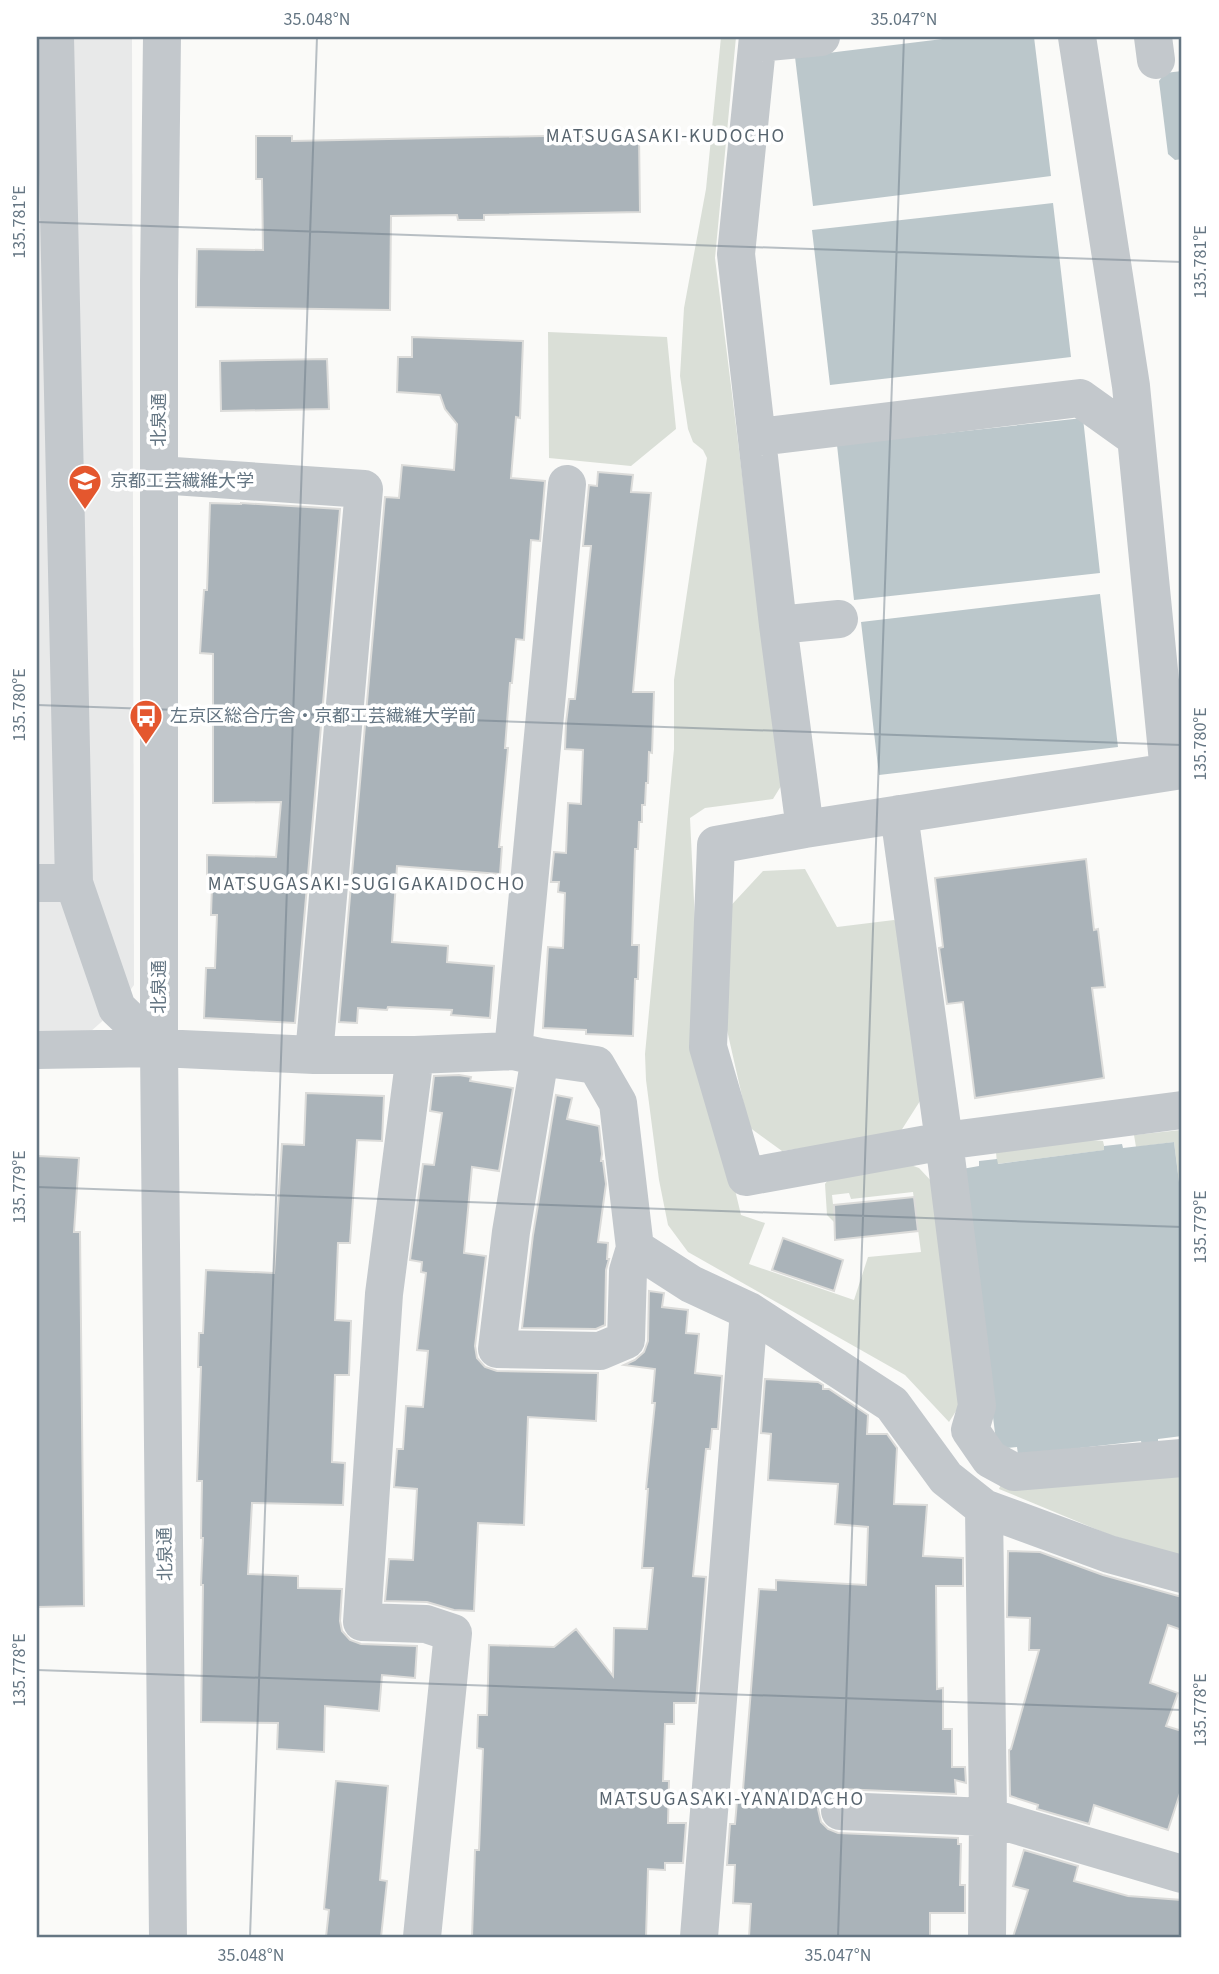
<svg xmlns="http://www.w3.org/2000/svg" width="1219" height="1974" viewBox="0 0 1219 1974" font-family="'Source Sans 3','Noto Sans JP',sans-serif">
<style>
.built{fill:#e8e9e9}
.green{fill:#dadfd7}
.water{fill:#bbc7cb}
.building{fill:#aab3b9;stroke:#dcdcda;stroke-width:2}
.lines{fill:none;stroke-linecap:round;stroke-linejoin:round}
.minor{stroke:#c3c8cc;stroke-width:38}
.ticks{fill:none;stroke:#657683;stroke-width:2;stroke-opacity:0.45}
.labels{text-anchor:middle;stroke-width:7;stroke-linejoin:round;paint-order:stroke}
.street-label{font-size:18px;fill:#657683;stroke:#fff}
.poi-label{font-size:18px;fill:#657683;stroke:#fff;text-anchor:start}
.neighbourhood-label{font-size:19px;letter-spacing:2px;fill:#57646e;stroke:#fff}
.neatline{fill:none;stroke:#657683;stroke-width:2.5}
.ticks-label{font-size:18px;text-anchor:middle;fill:#657683}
</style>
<rect width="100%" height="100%" fill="#fafaf8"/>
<path class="built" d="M37 37H132L134 985 117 1008 90 1032H37Z"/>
<path class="green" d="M721 37H736L715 258 781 786 773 799 705 808 690 818 701 1047 741 1215 765 1223 749 1264 854 1300 868 1257 921 1252 913 1192 851 1199 849 1193 832 1195 835 1223 827 1215 825 1184 830 1177 908 1164 919 1168 934 1184 962 1402 949 1422 905 1375 688 1252 668 1225 659 1180 646 1080 645 1054 674 749V680L707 458 703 450 693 442 688 429 680 376 684 308 706 189Z
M548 332 667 337 676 429 631 466 549 458Z
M805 869 837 927 894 920 903 926 920 1101 899 1134 782 1151 749 1127 727 1030 724 913 763 871Z
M1181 1130 1182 1131V1206L1174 1142 1136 1147 1134 1135Z
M1092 1140 1103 1141 1105 1150 997 1164 996 1152Z
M1182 1470V1556L1110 1535 999 1489 1002 1482Z"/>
<path class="water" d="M959 37H1034L1051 176 813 206 795 57Z
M1182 71V159L1175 160 1168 154 1159 81 1165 73Z
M1053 203 1071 357 830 385 812 230Z
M1083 418 1100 573 854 600 837 445Z
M1100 594 1118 747 879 775 861 622Z
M1174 1142 1182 1206V1436L1158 1439V1450L1143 1451 1141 1441 1018 1455 1017 1447 997 1449 962 1169 979 1166V1161L997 1159 998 1164 1104 1150V1146L1122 1144 1123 1148Z"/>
<path class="building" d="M639 134 640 212 484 215V220H458L457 215 391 216 390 310 196 307 197 249 263 250 262 179H256V136H292V141Z
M412 337 523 341 520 418 516 417 511 478 545 481 540 541 531 540 524 640 516 639 512 683H510L505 748H508L499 847H502L500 874 397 866 392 942 448 946 447 962 494 966 490 1018 451 1015 452 1010 388 1007 387 1010 358 1008 357 1023 339 1022 385 497 399 498 402 465 454 470 457 424 445 409 440 395 397 392 398 357H412Z
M327 359 329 409 221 411 220 361Z
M598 472 633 475 631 492 651 493 633 692H654L652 753 649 752 648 783H646L645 805H642V822H639L638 849H635L632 945H639L638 979H635L633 1036 586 1034V1030L543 1028 548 947 563 948 565 893 558 892 559 882H551L554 852 566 853 568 803 581 804 583 750 565 749 566 723 569 699H575L591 546H583L589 485 597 486Z
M210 503 241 504V503L340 509 295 1023 204 1018 206 968H215L217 915H211L212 885H207V855L276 857 281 802 213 803V654L200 653 204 590H207Z
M1086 859 1094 930 1098 929 1105 987 1092 988 1104 1078 975 1098 963 1002 947 1004 939 948 943 947 935 878Z
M459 1075 471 1077 470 1081 513 1088 499 1171 472 1167 464 1253 486 1256 475 1346 477 1358 485 1367 497 1371 598 1373 596 1421 528 1417 524 1525 478 1523 474 1611 454 1610 427 1602 385 1601 389 1559 413 1560 417 1489 394 1487 397 1449H403L406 1406 423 1407 428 1351 417 1350 426 1273 421 1272 422 1262 410 1260 423 1164 434 1165 442 1113 430 1111 434 1076Z
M306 1093 384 1096 382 1141 357 1140 350 1243H338L335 1320 351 1321 349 1375H335L332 1462 345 1463 343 1505 252 1503 248 1574 298 1576V1588L342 1589 340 1621 342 1631 350 1640 361 1644 417 1646 415 1678 382 1675 379 1711 325 1706 324 1752 277 1749 278 1723 201 1722 203 1585H201L203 1538H201L202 1481H197L201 1367H198L199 1333H203L206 1270 274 1273 282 1144 304 1145Z
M556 1095 572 1098 567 1119 599 1126 602 1154 601 1161H603L606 1184 598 1242 608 1243 607 1259H609L606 1270 605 1325 596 1329 522 1328 533 1235Z
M37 1156 79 1158 74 1232H80L84 1606 37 1607Z
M914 1197 918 1231 835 1240 834 1205Z
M783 1238 843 1260 834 1291 772 1270Z
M649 1291 664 1293 662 1307 688 1310 686 1333 699 1334 695 1373 722 1376 718 1429H712L710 1449H706L693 1576 706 1577 696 1703H674V1724H665L663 1781H669L668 1823H686L683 1863H665V1870L648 1869 646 1937H472L475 1850H479L483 1749 477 1748 478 1715H487L489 1645 554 1647 576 1629 613 1676 614 1628 647 1629 653 1568H642L648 1489H646L655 1403H652L655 1369 624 1365 635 1360 644 1352 648 1341Z
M765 1379 818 1382 823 1385V1389H829L868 1415 867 1434H887L897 1448 894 1504 927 1505 923 1556 963 1558V1586H936L937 1689 943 1688V1729H952V1767H965L966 1783 955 1780 956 1794 840 1789 829 1792 821 1800 818 1809 821 1822 828 1829 838 1833 958 1838V1844H961L960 1885H965V1913H930V1937H749L751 1904 733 1903 735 1865H727L730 1824H735L737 1801 742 1802 759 1589 776 1590V1580L866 1585 868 1527 835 1524 838 1484 768 1480 771 1434 761 1433Z
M1008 1551 1040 1552 1103 1575 1182 1597V1630L1168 1625 1150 1683 1178 1693 1166 1726 1182 1731V1787L1168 1830 1094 1805 1089 1824 1037 1809 1038 1805 1010 1796 1009 1750 1011 1749 1039 1650H1029L1030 1618 1007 1617Z
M336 1781 388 1786 380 1880 387 1881 381 1937H326L329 1910 324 1909Z
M1024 1850 1078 1866 1074 1881 1128 1896 1182 1900V1937H1013L1028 1890 1013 1886Z"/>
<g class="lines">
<path class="minor" d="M55 37 74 883 117 1008 159 1048
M162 37 159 281V1048L168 1937
M758 37 736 254 778 625 805 829
M1077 37 1131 386 1169 772
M1153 37 1156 60
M758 43 821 37
M758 437 1080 398 1136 438
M159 475 364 489 314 1055
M778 625 839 619
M1182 770 805 829 716 845 708 1047 746 1177 944 1141 1182 1110
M899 814 944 1141 977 1406 970 1430 990 1459 1014 1472 1182 1458
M37 883H74
M37 1050 159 1048 314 1055H415L513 1051 540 1057 596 1065 618 1103 635 1248 691 1284 749 1311 892 1404 946 1478 984 1508 988 1817 987 1937
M513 1051 567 484
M415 1055 384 1294 362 1622 426 1624 453 1633 422 1937
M540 1057 511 1232 497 1349 600 1351 626 1340 628 1271 635 1248
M984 1508 1109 1554 1182 1574
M840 1811 988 1817 1182 1874
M699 1937 749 1311"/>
</g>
<path class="ticks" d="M37 222 1182 262M37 705 1182 745M37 1187 1182 1227M37 1670 1182 1710M250 1937 317 37M838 1937 904 37"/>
<defs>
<symbol id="university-pin" viewBox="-11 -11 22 30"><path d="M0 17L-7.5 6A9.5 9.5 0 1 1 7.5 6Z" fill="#e4572e" stroke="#fff"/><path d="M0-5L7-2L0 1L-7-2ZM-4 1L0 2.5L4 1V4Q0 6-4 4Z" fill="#fff"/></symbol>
<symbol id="bus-pin" viewBox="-11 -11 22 30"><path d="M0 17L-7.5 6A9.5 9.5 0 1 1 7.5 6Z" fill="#e4572e" stroke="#fff"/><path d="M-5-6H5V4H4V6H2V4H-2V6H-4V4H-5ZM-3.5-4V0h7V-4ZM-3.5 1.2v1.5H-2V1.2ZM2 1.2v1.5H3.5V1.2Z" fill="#fff"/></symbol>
</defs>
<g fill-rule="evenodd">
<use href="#university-pin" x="66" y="462" width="38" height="52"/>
<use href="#bus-pin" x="127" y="697" width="38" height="52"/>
</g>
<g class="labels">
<g class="street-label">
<text transform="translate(159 420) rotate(-90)" y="6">北泉通</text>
<text transform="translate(159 987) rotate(-90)" y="6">北泉通</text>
<text transform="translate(165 1554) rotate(-91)" y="6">北泉通</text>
</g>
<g class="poi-label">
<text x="110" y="487">京都工芸繊維大学</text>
<text x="170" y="722">左京区総合庁舎・京都工芸繊維大学前</text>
</g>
<g class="neighbourhood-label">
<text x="666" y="142">MATSUGASAKI-KUDOCHO</text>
<text x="367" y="890">MATSUGASAKI-SUGIGAKAIDOCHO</text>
<text x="732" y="1805">MATSUGASAKI-YANAIDACHO</text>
</g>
</g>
<rect width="1219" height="1974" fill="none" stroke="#ffffff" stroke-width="77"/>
<rect x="38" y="38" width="1142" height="1898" class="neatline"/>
<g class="ticks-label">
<text x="317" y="25">35.048°N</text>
<text x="904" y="25">35.047°N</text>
<text transform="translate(19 222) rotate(-90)" y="6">135.781°E</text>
<text transform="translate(1200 262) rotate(-90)" y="6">135.781°E</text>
<text transform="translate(19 705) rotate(-90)" y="6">135.780°E</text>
<text transform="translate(1200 744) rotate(-90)" y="6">135.780°E</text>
<text transform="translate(19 1187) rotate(-90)" y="6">135.779°E</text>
<text transform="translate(1200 1227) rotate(-90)" y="6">135.779°E</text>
<text transform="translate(19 1670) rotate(-90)" y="6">135.778°E</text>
<text transform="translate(1200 1710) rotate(-90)" y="6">135.778°E</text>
<text x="251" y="1961">35.048°N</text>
<text x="838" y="1961">35.047°N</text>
</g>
</svg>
